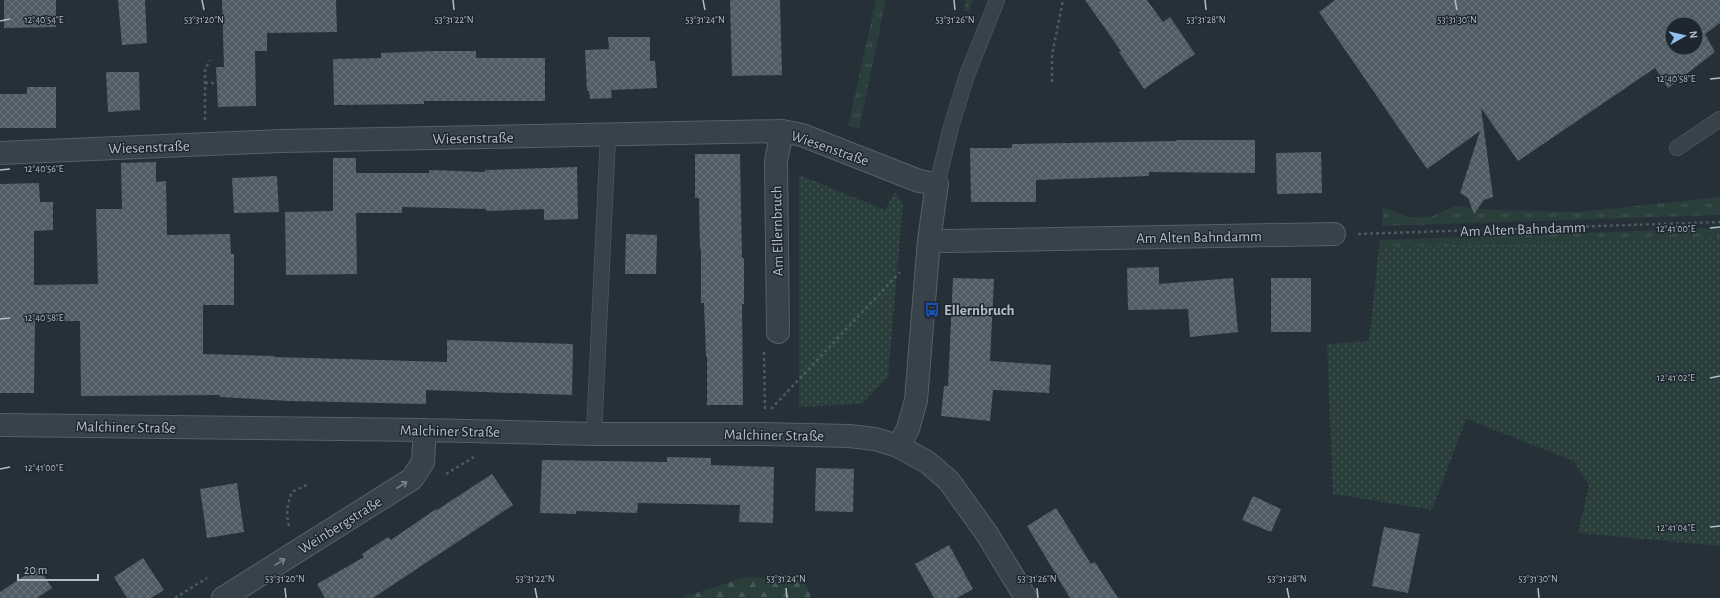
<svg xmlns="http://www.w3.org/2000/svg" width="1720" height="598" viewBox="0 0 1720 598" font-family="'Alegreya Sans',sans-serif">
<style>
.grass{fill:url(#grass-tufts)}
.forest{fill:url(#forest-firs)}
.park{fill:url(#park-dots)}
.building{fill:url(#building-cross-hatch);fill-rule:evenodd}
.lines{fill:none;stroke-linecap:round;stroke-linejoin:round}
.lane-casing{stroke:#576068;stroke-width:16}
.street-casing{stroke:#576068;stroke-width:24}
.path{stroke:#495b5b;stroke-width:2.5;stroke-dasharray:3 3;stroke-linecap:butt}
.lane{stroke:#38424a;stroke-width:15}
.street{stroke:#38424a;stroke-width:22}
.oneway{stroke:#7c868e}
.ticks{fill:none;stroke:#b4bdc5;stroke-width:1.5}
.labels{text-anchor:middle;stroke-width:3;stroke-linejoin:round;paint-order:stroke}
.street-label{font-size:15px;fill:#b4bdc5;stroke:#1e272f}
.poi-label{font-size:15px;font-weight:bold;fill:#b4bdc5;stroke:#1e272f;text-anchor:start}
.ticks-label{font-size:10px;text-anchor:middle;fill:#b4bdc5;stroke:#1e272f;stroke-width:3;stroke-linejoin:round;paint-order:stroke}
</style>
<defs>
<pattern id="grass-tufts" width="24" height="20" patternUnits="userSpaceOnUse"><rect width="24" height="20" fill="#2a3e3c"/><path d="M3 7l-1-3M5 7V3M7 7l1-3M15 17l-1-3M17 17v-4M19 17l1-3" fill="none" stroke="#465857"/></pattern>
<pattern id="forest-firs" width="22" height="20" patternUnits="userSpaceOnUse"><rect width="22" height="20" fill="#2a3e3c"/><path d="M5 1l3.5 6h-7zM16 11l3.5 6h-7z" fill="#465857"/></pattern>
<pattern id="park-dots" width="8" height="8" patternUnits="userSpaceOnUse"><rect width="8" height="8" fill="#2a3e3c"/><path d="M2 2h.1M6 6h.1" fill="none" stroke="#465857" stroke-width="1.8" stroke-linecap="round"/></pattern>
<pattern id="building-cross-hatch" width="8" height="8" patternUnits="userSpaceOnUse"><rect width="8" height="8" fill="#505d67"/><path d="M0 0l8 8M0 8l8-8" fill="none" stroke="#67727b"/></pattern>
</defs>
<rect width="100%" height="100%" fill="#253039"/>
<path class="grass" d="M876 0H886L859 129 848 126Z
M966 0H973L969 11H964Z
M1720 197V215L1382 226 1383 208 1409 217H1430L1455 206 1493 210 1580 212Z
M1720 228V237L1379 247 1380 240Z"/>
<path class="forest" d="M745 577 804 578 811 598H681Z"/>
<path class="park" d="M799 175 885 210 895 192 903 203 888 377 862 404 799 407Z
M1720 237V546L1578 533 1589 485 1574 461 1466 419 1432 510 1333 494 1327 344 1369 341 1379 247Z"/>
<path class="building" d="M4 0H56V27L4 28Z
M118 0H145L147 43 122 45Z
M222 0H336L337 32 267 33V51H255L256 106 218 107 216 67H224Z
M730 0H780L782 75 732 76Z
M1085 0H1147L1163 22 1170 17 1195 54 1144 89 1119 52 1121 51Z
M1335 0H1720V23L1705 34 1715 52 1668 88 1655 68 1518 161 1481 108 1493 197 1484 200 1474 214 1468 198 1460 193 1480 131 1427 169 1319 12ZM1672 24H1696V48H1672Z
M608 37H650V61H655L657 88 611 90 612 98 590 99 589 91H587L585 50 609 49Z
M435 51H476V58H545V101H424V104L334 105 333 59 381 58V53Z
M106 72H139L140 110 108 112Z
M27 87H56V128H0V94H27Z
M1176 140H1255V173L1149 172V176L1036 180V202H971L970 148H1012V144L1176 141Z
M1321 152 1322 193 1277 194 1276 153Z
M695 154H740L742 258H744V304H742L743 405H707V356H706L704 303H701V249H700L699 198H695Z
M333 158H356V173H429V170L485 172V170L577 167 578 219 544 220V209L486 211V209L402 207V213H356L357 274 286 275 285 212 333 211Z
M156 162V182L166 181 167 235 230 234 231 254H234V305H203V354L274 356V357L447 362V340L573 344 572 395 426 390V404L291 401 220 397V395L81 396 80 321H35L34 393H0V184L39 183 40 202H53V230L34 231V285L98 284 96 209H122L121 163Z
M277 176 279 212 234 213 232 178Z
M626 234 657 235 656 274H625Z
M1159 267V284L1233 278 1238 332 1190 337 1188 309 1128 310 1127 268Z
M953 278 994 279 990 361 1051 365 1049 393 993 390 990 421 941 416 944 386H948Z
M1271 278H1311V332H1271Z
M667 457 711 458V465L774 467 773 523 739 522 740 505 638 503 637 513 576 511V514L540 513 542 460 667 462Z
M816 468 854 469 853 512 815 511Z
M492 474 513 505 373 598H325L317 584 364 557 362 554 388 537 391 540 436 509 437 510Z
M237 483 244 532 207 538 200 489Z
M1253 496 1281 509 1271 532 1242 520Z
M1056 508 1091 564 1095 562 1118 598H1070L1027 526Z
M1384 527 1420 534 1408 593 1372 586Z
M949 545 973 589 957 598H934L915 564Z
M143 558 164 590 151 598H127L114 577Z
M38 567 52 588 37 598H0V592Z"/>
<g class="lines">
<defs>
<path id="lane" d="M1677 148 1720 119
M937 184 951 127 967 75 997 0
M594 434 608 136"/>
<path id="street" d="M0 153 281 141 782 131 802 135 919 181 937 184 929 240 916 400 908 429 898 446
M929 240 947 241 1334 234
M778 332 776 161 782 131
M0 425 425 430 594 434H763L849 436 875 439 898 446 927 462 949 481 987 534 1026 598
M223 598 412 479 423 462 425 430"/>
</defs>
<use href="#lane" class="lane-casing"/>
<use href="#street" class="street-casing"/>
<path class="path" d="M1052 82V55L1063 0
M205 83H216
M205 120V69L210 60
M1358 234 1720 222
M764 352 765 409
M771 409 900 272
M446 474 474 457
M289 526C286 514 287 504 292 492L309 484
M175 598 207 578"/>
<use href="#lane" class="lane"/>
<use href="#street" class="street"/>
</g>
<defs><path id="oneway-shaft" d="M-6 0H5M1.5-3L5.5 0L1.5 3" fill="none" stroke-width="1.6" stroke-linecap="round" stroke-linejoin="round"/></defs>
<g class="oneway">
<use href="#oneway-shaft" transform="translate(402 485) rotate(-32)"/>
<use href="#oneway-shaft" transform="translate(280 562) rotate(-32)"/>
</g>
<path class="ticks" d="M202 0 204 10M453 0 454 10M703 0 705 10M954 0 955 10M1205 0 1206 10M1455 0 1457 10M0 21 10 19M1710 79 1720 78M0 170 10 169M1710 228 1720 227M0 319 10 318M1710 378 1720 376M0 469 10 467M1710 527 1720 526M285 588 286 598M535 588 537 598M786 588 787 598M1037 588 1038 598M1287 588 1289 598M1538 588 1539 598"/>
<defs>
<symbol id="bus-bare" viewBox="-9 -9 18 18"><path d="M-5-6H5V4H4V6H2V4H-2V6H-4V4H-5ZM-3.5-4V0h7V-4ZM-3.5 1.2v1.5H-2V1.2ZM2 1.2v1.5H3.5V1.2Z" fill="#1a4fb4" stroke="#1e272f" stroke-width="2.5" paint-order="stroke"/></symbol>
</defs>
<g fill-rule="evenodd">
<use href="#bus-bare" x="921" y="299" width="22" height="22"/>
</g>
<g class="labels">
<g class="street-label">
<text transform="translate(473 138) rotate(-1)" y="5">Wiesenstraße</text>
<text transform="translate(149 147) rotate(-2)" y="5">Wiesenstraße</text>
<text transform="translate(830 148) rotate(19)" y="5">Wiesenstraße</text>
<text transform="translate(1523 229) rotate(-2)" y="5">Am Alten Bahndamm</text>
<text transform="translate(777 231) rotate(-91)" y="5">Am Ellernbruch</text>
<text transform="translate(1199 237) rotate(-1)" y="5">Am Alten Bahndamm</text>
<text transform="translate(126 427) rotate(1)" y="5">Malchiner Straße</text>
<text transform="translate(450 431) rotate(1)" y="5">Malchiner Straße</text>
<text transform="translate(774 435) rotate(1)" y="5">Malchiner Straße</text>
<text transform="translate(340 525) rotate(-32)" y="5">Weinbergstraße</text>
</g>
<g class="poi-label">
<text x="944" y="315">Ellernbruch</text>
</g>
</g>
<g class="ticks-label">
<text x="44" y="23">12°40'54"E</text>
<text x="204" y="23">53°31'20"N</text>
<text x="454" y="23">53°31'22"N</text>
<text x="705" y="23">53°31'24"N</text>
<text x="955" y="23">53°31'26"N</text>
<text x="1206" y="23">53°31'28"N</text>
<text x="1457" y="23">53°31'30"N</text>
<text x="1676" y="82">12°40'58"E</text>
<text x="44" y="172">12°40'56"E</text>
<text x="1676" y="232">12°41'00"E</text>
<text x="44" y="321">12°40'58"E</text>
<text x="1676" y="381">12°41'02"E</text>
<text x="44" y="471">12°41'00"E</text>
<text x="1676" y="531">12°41'04"E</text>
<text x="285" y="582">53°31'20"N</text>
<text x="535" y="582">53°31'22"N</text>
<text x="786" y="582">53°31'24"N</text>
<text x="1037" y="582">53°31'26"N</text>
<text x="1287" y="582">53°31'28"N</text>
<text x="1538" y="582">53°31'30"N</text>
</g>
<g transform="translate(1684 36) rotate(82)"><circle r="19" fill="#1e272f" stroke="#5a636b"/>
<path d="M0-3L7 15L0 10L-7 15Z" fill="#91bfed"/>
<text y="-6" font-size="11" font-weight="bold" text-anchor="middle" fill="#b4bdc5">N</text>
</g>
<path d="M18 574v6h80v-6" fill="none" stroke="#b4bdc5" stroke-width="2"/>
<text x="24" y="574" font-size="12" fill="#b4bdc5" stroke="#1e272f" stroke-width="3" paint-order="stroke">20 m</text>
</svg>
